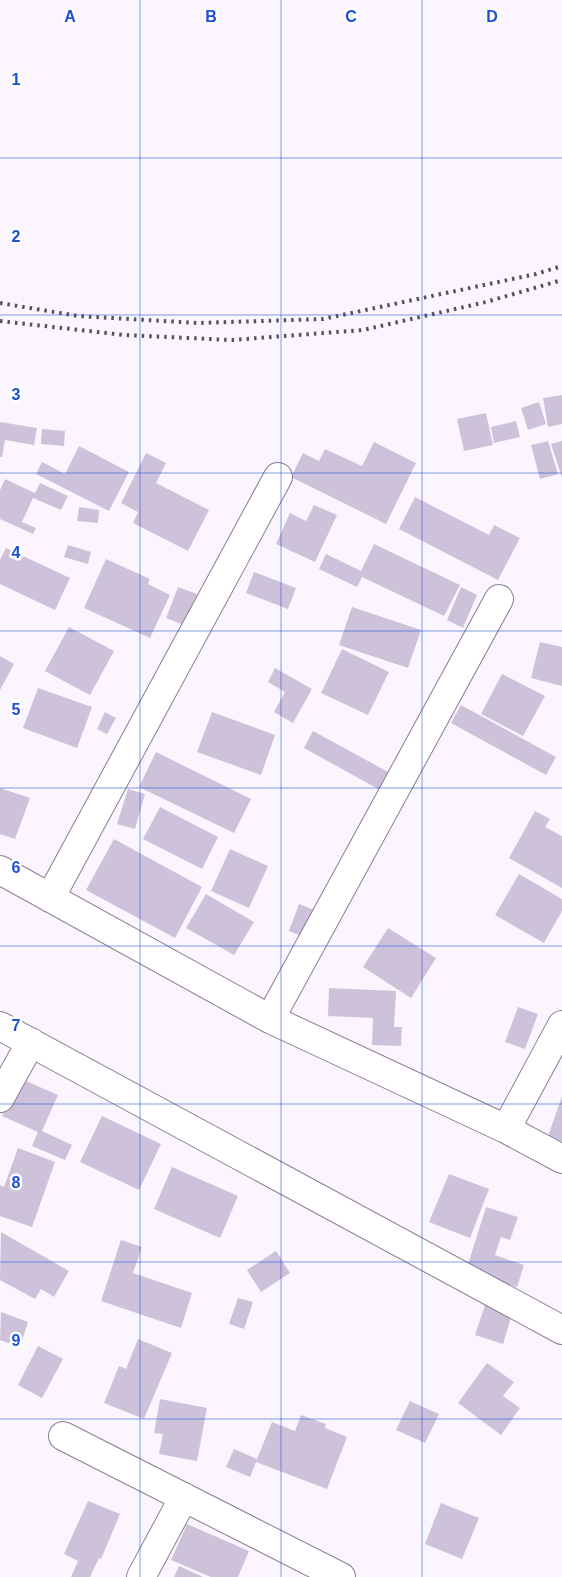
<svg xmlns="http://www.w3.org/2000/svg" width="562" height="1577" viewBox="0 0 562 1577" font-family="Helvetica,sans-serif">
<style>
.building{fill:#cec2da}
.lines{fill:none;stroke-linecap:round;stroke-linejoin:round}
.minor-casing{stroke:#8b7d92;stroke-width:30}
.minor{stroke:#fff;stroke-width:28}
.rail{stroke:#57515a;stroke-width:4;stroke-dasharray:2.5 5;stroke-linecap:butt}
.grid{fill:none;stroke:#1d4ed8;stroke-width:1;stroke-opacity:0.55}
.grid-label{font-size:16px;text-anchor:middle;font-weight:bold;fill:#1d4ed8;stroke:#fff;stroke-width:5;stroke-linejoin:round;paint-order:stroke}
</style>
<rect width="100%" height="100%" fill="#fbf5ff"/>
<path class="building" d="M562 395V424L548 427 543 398Z
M539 402 546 424 528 430 521 408Z
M486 413 493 445 464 451 457 419Z
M516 421 520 437 494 443 491 427Z
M0 422 37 428 34 445 5 440 2 457H0Z
M42 429 65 431 64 446 41 444Z
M548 441 558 474 540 479 531 445Z
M562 441V478L551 444Z
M374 442 416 463 386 524 291 477 303 453 319 461 325 449 362 466Z
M79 446 129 472 109 511 36 474 42 462 65 474Z
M146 453 166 463 156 483 209 510 188 551 133 523 138 512 121 503Z
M5 479 35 493 40 483 68 496 61 510 33 498 22 522 36 528 33 534 0 519V490Z
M415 497 489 535 494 525 520 538 498 580 399 529Z
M314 505 337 515 315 562 276 544 290 513 306 521Z
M79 507 99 510 98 523 77 521Z
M374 544 460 585 444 616 362 577 357 587 319 569 326 554 361 571Z
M68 545 91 552 88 564 64 557Z
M6 548 70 578 55 610 0 584V560Z
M106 559 150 579 148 584 170 595 150 638 84 608Z
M254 572 296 588 288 609 246 593Z
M178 587 197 594 184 625 166 618Z
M461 587 477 595 463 628 447 620Z
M352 607 421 630 408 668 339 645Z
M69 627 114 651 90 695 45 671Z
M540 642 562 647V686L531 678Z
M342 649 389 672 368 715 321 693Z
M0 656 14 664 0 690Z
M275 668 312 689 293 723 274 712 285 692 268 682Z
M502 674 545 696 523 736 481 714Z
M38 688 92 707 77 748 23 728Z
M461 705 556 757 546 775 451 723Z
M105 712 116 718 107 734 97 729Z
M212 712 275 735 261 775 197 752Z
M313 731 390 773 380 790 304 748Z
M156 752 251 799 234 833 139 787Z
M0 788 30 798 15 839 0 834Z
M128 789 145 794 135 829 117 824Z
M160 807 218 837 202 869 143 839Z
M535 811 550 819 545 827 562 836V888L509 858Z
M114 839 202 887 175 938 86 890Z
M230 849 268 866 249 908 211 891Z
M519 874 562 899V911L544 943 495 915Z
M206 894 254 922 234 955 186 928Z
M299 904 314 910 304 937 289 931Z
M388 928 436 958 411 998 363 967Z
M329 988 396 991 394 1027H402L401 1046 372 1045 373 1018 328 1016Z
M518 1007 538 1014 525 1049 505 1042Z
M19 1078 58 1095 42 1131 72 1145 65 1160 32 1146 38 1132 2 1116Z
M562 1096V1144L547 1139Z
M102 1116 161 1144 139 1190 80 1162Z
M18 1148 55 1162 32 1227 0 1216V1185L4 1187Z
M172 1167 238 1196 220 1238 154 1209Z
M449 1174 489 1189 470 1238 429 1222Z
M486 1207 518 1217 510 1240 501 1237 495 1255 524 1265 517 1287 466 1271Z
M1 1232 69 1271 54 1297 41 1289 35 1299 0 1280Z
M121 1240 142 1247 133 1273 192 1293 181 1328 101 1301Z
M276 1251 290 1273 261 1292 247 1270Z
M238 1298 253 1302 244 1329 229 1324Z
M486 1302 513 1311 503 1344 475 1335Z
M1 1312 28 1322 20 1347 0 1340Z
M138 1339 172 1353 144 1419 104 1403 119 1366 126 1369Z
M38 1346 63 1359 42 1398 18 1385Z
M487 1363 514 1382 503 1396 520 1408 501 1435 458 1403Z
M160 1399 207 1408 197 1461 159 1454 163 1434 154 1433Z
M410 1401 439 1414 425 1443 396 1430Z
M301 1415 326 1424 325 1428 347 1437 327 1489 256 1462 250 1477 226 1467 234 1449 257 1459 272 1422 295 1431Z
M88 1501 120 1514 101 1559 99 1558 90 1577H71L78 1561 64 1554Z
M441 1503 479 1518 462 1559 425 1544Z
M187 1524 249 1551 238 1577H211L171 1560Z
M179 1566 203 1577H174Z"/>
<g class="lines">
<defs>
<path id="minor" d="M0 870 270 1019 506 1129 562 1159
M50 898 278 477
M270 1019 499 599
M0 1026 562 1330
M0 1098 31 1042
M506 1129 562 1025
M63 1436 341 1577
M141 1577 184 1497"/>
</defs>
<use href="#minor" class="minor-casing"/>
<use href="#minor" class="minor"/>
<path class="rail" d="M0 303 78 316 198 323 323 319 536 274 562 266
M0 321 124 335 232 340 363 330 486 302 562 280"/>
</g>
<path class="grid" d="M140 0V1577M281 0V1577M422 0V1577M0 158H562M0 315H562M0 473H562M0 631H562M0 788H562M0 946H562M0 1104H562M0 1262H562M0 1419H562"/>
<g class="grid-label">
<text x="70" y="22">A</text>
<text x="211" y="22">B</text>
<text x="351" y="22">C</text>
<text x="492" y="22">D</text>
<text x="16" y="85">1</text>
<text x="16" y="242">2</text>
<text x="16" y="400">3</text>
<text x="16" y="558">4</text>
<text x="16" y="715">5</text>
<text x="16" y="873">6</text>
<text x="16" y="1031">7</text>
<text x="16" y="1188">8</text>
<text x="16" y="1346">9</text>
</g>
</svg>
